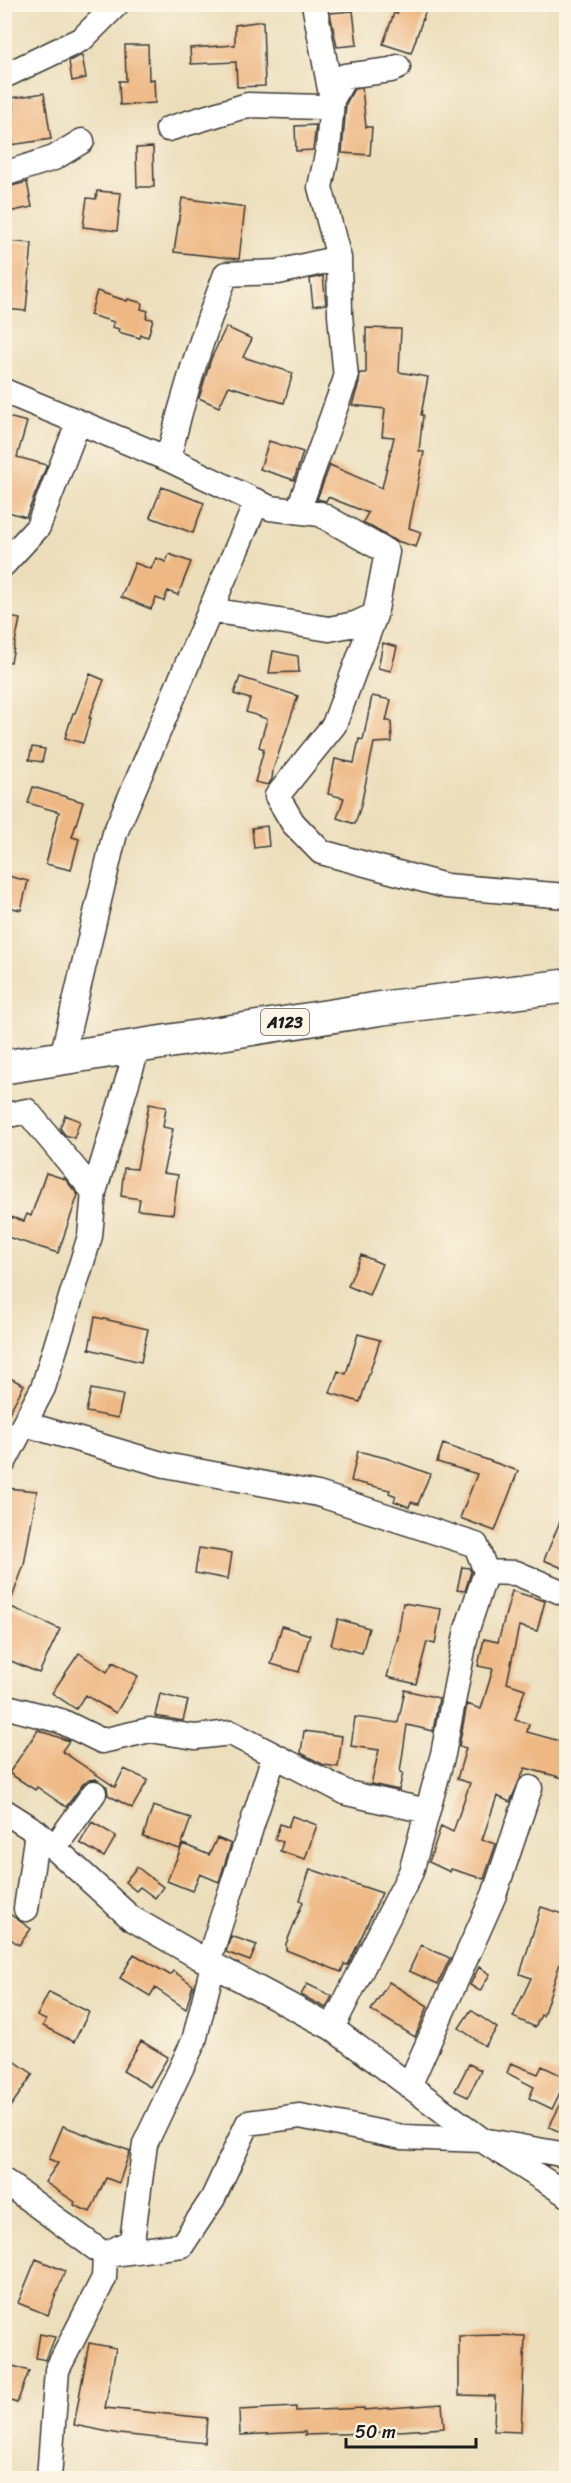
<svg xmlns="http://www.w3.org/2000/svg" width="571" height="2483" viewBox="0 0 571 2483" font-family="Sriracha,sans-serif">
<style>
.building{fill:#eeb884}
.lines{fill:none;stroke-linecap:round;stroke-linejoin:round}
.minor-casing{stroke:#3b3934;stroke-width:27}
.highway-casing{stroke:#3b3934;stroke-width:36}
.minor{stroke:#fff;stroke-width:24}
.highway{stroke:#fff;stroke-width:33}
.labels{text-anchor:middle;stroke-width:5;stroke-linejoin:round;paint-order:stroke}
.shield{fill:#fcf5e5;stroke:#5f5d58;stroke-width:1.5}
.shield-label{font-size:16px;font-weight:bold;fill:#1c1c1c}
</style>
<rect width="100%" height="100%" fill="#fcf5e5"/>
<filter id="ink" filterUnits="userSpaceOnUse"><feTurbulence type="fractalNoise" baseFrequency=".0167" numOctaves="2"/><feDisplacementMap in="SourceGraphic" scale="12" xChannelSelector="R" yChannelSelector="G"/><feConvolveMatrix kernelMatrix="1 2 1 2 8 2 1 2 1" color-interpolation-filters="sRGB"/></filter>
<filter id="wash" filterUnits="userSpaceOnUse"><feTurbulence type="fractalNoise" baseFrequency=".008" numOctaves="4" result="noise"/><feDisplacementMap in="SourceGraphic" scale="24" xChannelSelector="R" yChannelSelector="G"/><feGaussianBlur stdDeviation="1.35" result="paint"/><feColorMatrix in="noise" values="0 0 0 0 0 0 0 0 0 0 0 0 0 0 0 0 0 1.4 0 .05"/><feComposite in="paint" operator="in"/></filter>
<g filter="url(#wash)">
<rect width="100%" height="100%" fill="#ecdebb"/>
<g id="blocks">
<path class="building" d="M401 4H428L411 53 383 44 394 13 397 14Z
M353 11 357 45 337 47 330 13Z
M263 21 265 86 237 87 236 62 191 64 190 48 235 45V25Z
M125 45H148L149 80 154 79 155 103 120 105 119 81H126Z
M82 55 86 78 72 81 69 61Z
M362 88 366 127H372L370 155 342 153 346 104 354 89Z
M44 93 51 139 4 146V114L14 113 12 98Z
M316 125 313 150 296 151 295 126Z
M153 147 154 187H137L136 148Z
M27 182 32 207 4 213V188Z
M97 191 121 193 117 231 83 227 87 198 96 199Z
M182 198 245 207 239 259 174 252Z
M4 241 32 243 26 311 4 309Z
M323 276 326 304 313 306 310 279Z
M97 291 127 301 128 299 142 303 141 309 148 311 146 318 153 319 148 337 141 335 140 338 118 332 119 329 112 327 114 322 90 315Z
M226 327 252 339 243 357 293 373 284 403 229 386 219 407 199 398 211 359Z
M366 328 401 329 399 372 428 377 421 415H423L419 451 424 452 409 528 421 532 416 547 394 540 363 522 368 513 328 497 326 501 317 499 330 465 382 488 394 437 382 436 385 409 352 405 359 383 360 373H366Z
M4 416 27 422 17 457 47 465 26 517 4 511Z
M269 441 303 452 294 480 260 469Z
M162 487 204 503 193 533 150 517Z
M169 554 191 562 178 595 168 591 164 601 156 598 151 609 121 597 135 563 151 569 156 558 166 562Z
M4 616 20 619 11 662 4 661Z
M383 643 397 647 391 671 378 668Z
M273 651 298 656 299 672 269 673Z
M90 674 104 680 89 718H91L83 743 65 738 73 713H75Z
M240 677 298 696 273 770 272 779 268 785 255 782 264 749 259 747 267 719 246 712 250 699 234 694Z
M372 696 391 700 386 721H391L392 742 374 743 361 805 355 824 337 818 344 798 328 794 335 759 354 763 359 739 363 740Z
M32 747 45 749 42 762 29 760Z
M33 787 83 802 72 837 79 839 71 870 46 864 59 812 28 803Z
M267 826 269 846 254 848 252 828Z
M4 875 28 881 21 910 4 906Z
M149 1104 166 1107 163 1127 173 1129 163 1173 178 1175 173 1214 138 1210 140 1199 121 1196 124 1168 137 1169Z
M65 1115 80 1121 74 1138 65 1135 60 1128Z
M46 1173 65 1179 78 1195 58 1253 4 1236V1215L24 1221 27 1214 31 1216Z
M361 1255 382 1264 369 1295 348 1286Z
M95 1317 148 1329 141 1362 89 1349Z
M358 1334 380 1340 360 1402 330 1393 338 1371 346 1374Z
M4 1375 24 1385 4 1422Z
M91 1389 123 1395 118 1418 86 1412Z
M443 1444 518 1471 495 1531 460 1518 477 1474 437 1462Z
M358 1451 386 1458 430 1474 418 1504 411 1502 409 1507 394 1501 396 1496 389 1493 390 1490 351 1481Z
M6 1488 37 1491 24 1565 9 1606 60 1629 39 1673 4 1658Z
M566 1507H567V1570L544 1560Z
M199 1548 232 1553 228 1579 195 1573Z
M462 1567 469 1568 471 1572 465 1591 457 1590Z
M512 1591 545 1601 537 1631 519 1626 507 1683 525 1689 515 1720 529 1724 527 1732 567 1743V1779L525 1768 510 1802 497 1796 482 1840 496 1844 484 1879 451 1869 450 1872 429 1862 441 1826 453 1832 470 1783 457 1779 466 1748 459 1746 467 1704 481 1709 493 1669 478 1666 484 1639 498 1642Z
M403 1603 441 1609 435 1644 427 1642 416 1684 387 1677 398 1637Z
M338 1619 369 1628 362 1653 331 1645Z
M282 1626 310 1635 299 1672 271 1664Z
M79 1653 107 1672 113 1662 138 1676 116 1713 85 1695 76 1709 52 1693Z
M405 1690 439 1698 433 1731 407 1725 400 1772 403 1773 399 1790 371 1784 379 1750 351 1746 355 1717 398 1723Z
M160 1694 188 1701 183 1721 155 1716Z
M38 1730 69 1741 62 1751 115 1787 124 1769 148 1780 132 1808 108 1795 107 1787 96 1779 89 1780 83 1784 66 1807 37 1787 35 1790 9 1773Z
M304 1731 342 1736 338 1767 324 1765 301 1753Z
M153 1806 191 1818 180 1849 143 1837Z
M292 1816 317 1825 305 1859 280 1851 283 1842 275 1839 280 1824 288 1827Z
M92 1822 116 1836 104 1857 80 1843Z
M217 1838 231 1844 219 1882 200 1874 192 1891 167 1881 183 1844 209 1855Z
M137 1867 163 1887 155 1898 140 1887 136 1891 125 1882Z
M310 1869 382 1893 348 1965 344 1964 341 1972 286 1950V1944L303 1902 300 1900Z
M541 1907 567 1915V1942L543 2016 541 2015 535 2027 513 2017 531 1978 520 1974Z
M4 1910 31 1929 19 1945 4 1934Z
M231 1936 257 1945 250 1961 226 1952Z
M421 1945 450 1958 438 1984 409 1971Z
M134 1954 170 1975 173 1971 193 1985 186 2009 155 1988 150 1996 120 1978Z
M479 1967 490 1974 480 1991 470 1985Z
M389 1982 428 2006 415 2037 371 2010Z
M307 1984 332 1996 326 2008 301 1995Z
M49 1992 89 2012 74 2042 43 2026 46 2020 37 2016Z
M471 2010 497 2028 485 2046 459 2028Z
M141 2041 168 2057 150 2087 123 2071Z
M4 2054 33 2074 4 2116Z
M511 2063 538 2074 542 2066 567 2078 552 2109 529 2098 534 2087 507 2073Z
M469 2064 481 2070 468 2097 455 2091Z
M567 2092V2135L549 2127Z
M63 2126 130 2151 119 2183 106 2178 90 2212 74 2205 75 2202 45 2182 58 2163 49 2159Z
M36 2259 65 2271 48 2315 18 2303Z
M40 2334 55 2337 46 2360 36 2358Z
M497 2335 525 2336 521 2432 494 2431 495 2396 459 2395V2336Z
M89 2343 116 2348 105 2408 207 2418 205 2443 119 2434 74 2425Z
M4 2363 29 2371 17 2403 4 2399Z
M442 2404 444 2428 370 2433 305 2435V2432L240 2435 239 2410 296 2407V2411L364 2408V2410Z"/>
</g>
</g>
<g filter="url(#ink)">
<use href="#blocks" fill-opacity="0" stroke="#3b3934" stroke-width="1.5"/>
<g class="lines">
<defs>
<path id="minor" d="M4 76 82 39 117 4
M168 129 248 105 322 107 332 100 345 76 391 70 398 67
M4 174 54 158 82 141
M4 391 168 459 270 508 320 514 387 552 375 615 334 725 277 796 293 823 321 852 446 886 566 896
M168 459C183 396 202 335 226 274L278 272 339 258
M298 511 346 378 340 315 339 258 320 187 328 150 332 100 314 4
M4 564 38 527 78 423
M210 610 329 629 355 624 375 615
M62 1057 115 833 257 501
M4 1116 27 1111 94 1192
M25 1424 165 1465 318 1494 476 1545 486 1572
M4 1462 43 1388 90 1236 94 1192 138 1046
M4 1706 61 1721 102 1741 150 1730 195 1737 231 1733 347 1793 427 1811
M4 1811 37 1832 131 1918 197 1956 332 2028 482 2140 566 2194
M54 1848 94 1793
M26 1909 37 1832
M208 1962 274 1756
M332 2028 411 1872 443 1754 467 1629 486 1572 516 1573 566 1594
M409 2086 494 1895 530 1788
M4 2181 105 2255 104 2278 57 2370 49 2478
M110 2252 132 2241 145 2144 194 2041 213 1965
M105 2255 182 2245 213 2198 248 2123 300 2116 402 2137 482 2140 566 2155"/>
<path id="highway" d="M4 1067 383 1008 566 986"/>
</defs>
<use href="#minor" class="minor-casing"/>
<use href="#highway" class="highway-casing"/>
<use href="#minor" class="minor"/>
<use href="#highway" class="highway"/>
</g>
</g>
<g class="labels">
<rect class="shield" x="261" y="1009" width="48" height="26" rx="4.5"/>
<g class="shield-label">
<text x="285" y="1028">A123</text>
</g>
</g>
<rect width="571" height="2483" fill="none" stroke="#fcf5e5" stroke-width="24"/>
<path d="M346 2438v9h130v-9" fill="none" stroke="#1c1c1c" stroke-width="3"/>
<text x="355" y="2438" font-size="18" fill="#1c1c1c" stroke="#fcf5e5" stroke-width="4.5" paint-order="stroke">50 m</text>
</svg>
